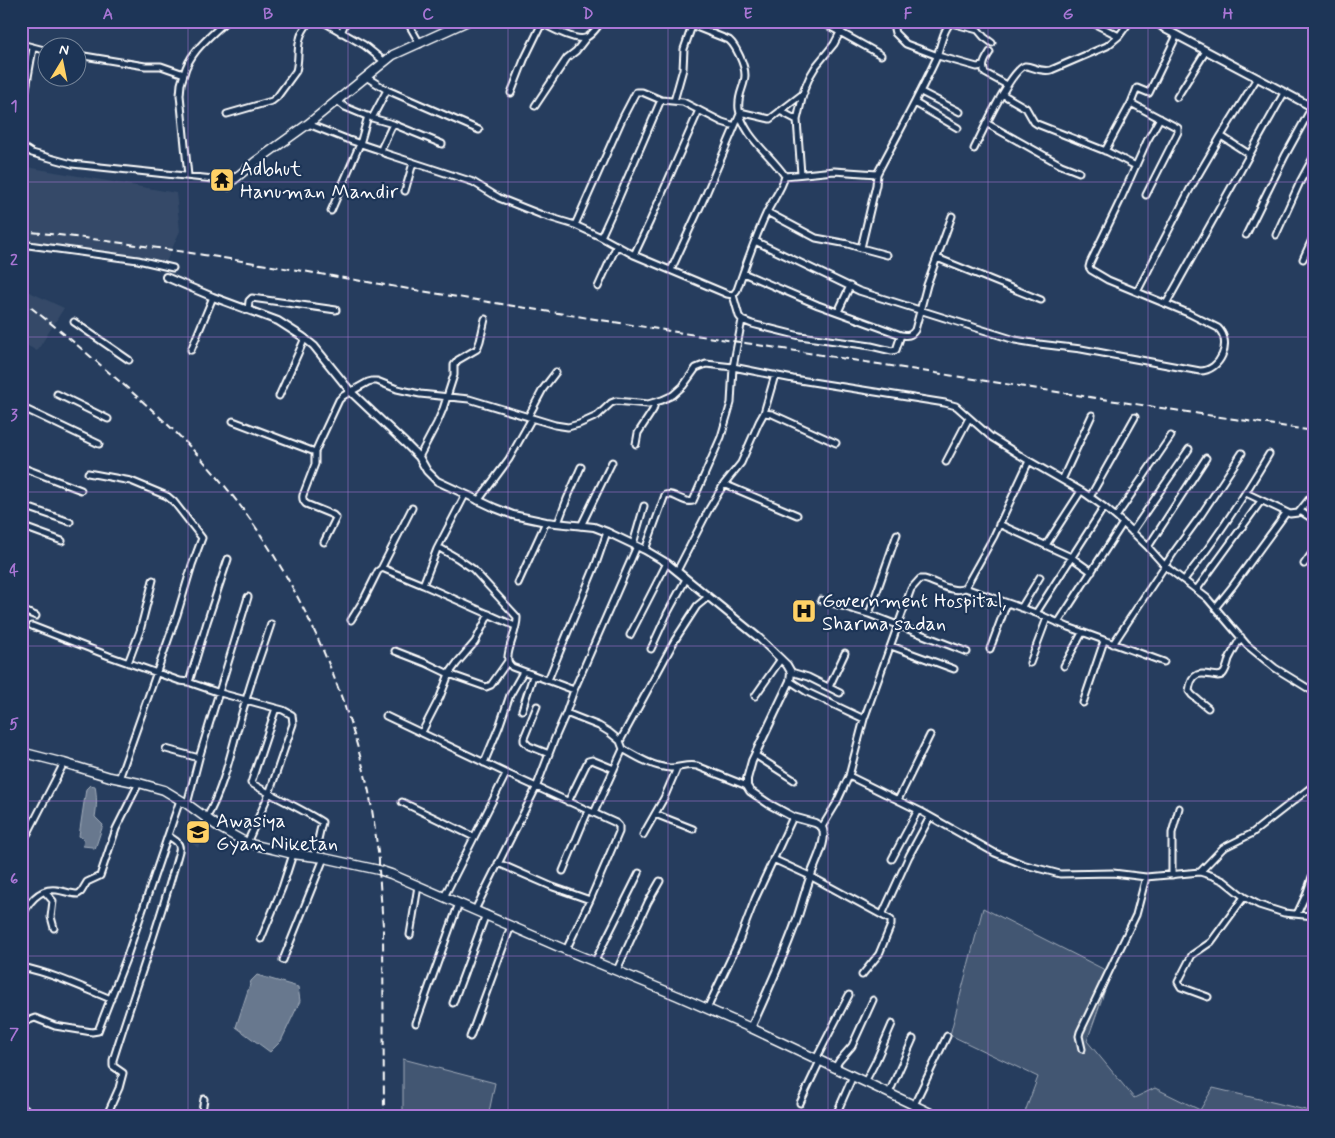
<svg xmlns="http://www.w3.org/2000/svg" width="1335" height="1138" viewBox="0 0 1335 1138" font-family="Mynerve,sans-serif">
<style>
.built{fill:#344a68}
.green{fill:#425672;stroke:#a0aab8}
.water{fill:#67788e;stroke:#a4aebb}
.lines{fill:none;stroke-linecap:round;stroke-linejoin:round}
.minor-casing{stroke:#fff;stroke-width:9}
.tertiary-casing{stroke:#fff;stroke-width:10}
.primary-casing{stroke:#fff;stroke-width:11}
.minor{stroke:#1d3557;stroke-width:5}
.tertiary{stroke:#1d3557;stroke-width:6}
.primary{stroke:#1d3557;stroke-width:8}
.rail{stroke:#fff;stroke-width:2;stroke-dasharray:8 4;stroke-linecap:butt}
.grid{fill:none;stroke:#a976d5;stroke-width:1;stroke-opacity:0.55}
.labels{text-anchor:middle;stroke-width:4.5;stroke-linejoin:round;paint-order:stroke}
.poi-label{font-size:20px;fill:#fff;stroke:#1d3557;text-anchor:start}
.neatline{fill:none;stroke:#a976d5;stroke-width:2}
.grid-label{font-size:16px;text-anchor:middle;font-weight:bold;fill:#a976d5}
</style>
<rect width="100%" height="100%" fill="#263d5e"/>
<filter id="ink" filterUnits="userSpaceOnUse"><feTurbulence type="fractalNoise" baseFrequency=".02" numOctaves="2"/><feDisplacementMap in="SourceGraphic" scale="10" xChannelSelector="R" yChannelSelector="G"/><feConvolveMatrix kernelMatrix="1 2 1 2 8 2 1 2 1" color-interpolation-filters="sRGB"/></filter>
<g filter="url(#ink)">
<path class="built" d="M21 166 176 193 180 231 166 262 21 244Z
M21 288 64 308 37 351 21 342Z
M197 821 206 824 198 848 189 841Z"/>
<path class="green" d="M983 908 1111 973 1087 1041 1134 1098 1155 1088 1200 1110 1213 1088 1314 1112 1313 1117H1023L1038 1077 950 1035Z
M403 1059 495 1083 488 1117H403Z"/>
<path class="water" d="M90 785 95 786C97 797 97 806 95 817L103 825 95 849 92 847 83 846 84 839 79 836 86 789Z
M257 975 298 987 300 1001 281 1041 270 1052 236 1027 251 981Z"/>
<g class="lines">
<defs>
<path id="minor" d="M322 21 364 45 385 62
M407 21 420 44
M820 21 881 55
M896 21 894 29 895 33 906 44 938 56 977 67 983 66
M1089 21 1119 36
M540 22C549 27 575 41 585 38 592 36 597 27 602 21
M341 33 346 21
M21 44 48 51
M990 52C986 59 981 65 985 73L1007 85
M78 55 145 66H161L184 74 181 84 180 95 188 176
M184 74C190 51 210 37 226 21
M366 77 387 90 372 118 393 124 382 147V151L384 153 473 182 499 198 542 215 575 225 601 237 634 255 727 294 733 295 737 290C746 264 755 238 766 214 772 201 782 189 785 176 770 154 743 136 739 109 737 94 745 87 745 75 745 65 736 46 729 40L681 21
M387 90 479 130
M921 92 960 112
M511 93 524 60 542 23
M1002 94 1026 108 1034 122 1037 124 1108 152 1136 166
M1177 97 1206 51
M336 100 345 107 369 117
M674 101 683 69 684 49 692 26
M915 103 958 128
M1131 103 1137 88 1149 93 1177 35
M535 106 567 58 576 51 586 38
M780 111 797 120 801 174
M740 112 770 119 804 93
M227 114 272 101 277 97 296 71C299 60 297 49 300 39 301 32 306 27 309 21
M21 118 33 48
M797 120 804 90 810 76 816 66 834 44 846 21
M986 123 1061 165 1079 172
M308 124 349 140 382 151
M393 124 442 144
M1221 136 1249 154
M21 146 32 153 72 164 232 181
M974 149C981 135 1011 69 1025 66 1031 65 1039 73 1051 70L1107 46 1119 36 1130 21
M1105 151 1131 103 1178 128V132L1146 195
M785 176 834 171 877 174
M405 191 413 163
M331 211 360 144 368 116
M767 212 816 238 848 244 861 248 887 255
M575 225 623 117 636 92H642L661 100 683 102 722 122 735 126
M1246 235 1285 156 1312 107
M1276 235 1300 182 1314 156
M601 237 617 202 661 100
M755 241 859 291 1015 340 1039 344 1081 349 1200 371C1220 371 1233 343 1218 328L1188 313 1108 280 1091 270 1089 267 1090 263 1120 201 1147 141 1160 118
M21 244 138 260 173 268
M861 248 876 185 877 174C897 136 918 98 936 59 940 49 943 29 951 23L978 30 984 37 992 43
M634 255 650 221 699 110
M937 258 1041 300
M1303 259 1314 235
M671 270 706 194 740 114
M743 273 818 305 901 335C907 336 911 336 915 330L927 285 952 216
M598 287 617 245
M1137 292 1190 189 1221 136 1257 78
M733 295 739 316 742 320 752 324 800 336 871 346 892 351 896 350 901 335
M1166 304 1284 93
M248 310 249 301 252 298 336 310
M838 312 850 286
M74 322 129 360
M191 350 213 297
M57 394 108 419
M279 396 305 338
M21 407 99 444
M764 413 775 375
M528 417 543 389 556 372
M233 421 315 452
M636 444 638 433 653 410 655 403
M419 457 437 423 443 409 454 375V365L458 360 477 349 480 341 485 319
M946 462 969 418
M21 467 81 490
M88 473 131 481 167 496 174 502 202 538 192 565 177 615 119 779
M1062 480 1092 415
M724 484 797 515
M1246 493 1290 514 1298 513 1314 493
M1090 497 1135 417
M478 501 509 459 532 418
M21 505 70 522
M1300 511 1314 520
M1116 517 1171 436
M558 523 567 499 581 467
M999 524 1071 557 1092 572
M21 526 62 541
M581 526 612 462
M1132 532 1189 449
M324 542 336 518 333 515 306 504C303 501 302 499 303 495L315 464V452L319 443 339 400 343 396 368 382 372 381H377L397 389 420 394 469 399 555 425 568 427 579 424 597 416 611 403 616 401 648 404 662 400 673 395 683 386 696 368 706 364 733 367 793 379 945 403 956 406 991 437 1029 461 1083 492 1104 507 1123 523 1148 547 1165 566 1207 598 1247 645 1275 668 1314 692
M633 544 644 506
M1046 545 1081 491
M438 547 457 558 473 569 517 617C518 629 506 651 508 660 508 664 510 664 512 667L574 690
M1148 547 1206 458
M645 550 665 495C675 492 683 504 693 501L721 437 731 403 733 367 742 320
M1304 564 1314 550
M381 569 412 508
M677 571 709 509 724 484 741 463 759 422 764 413 772 414 836 443
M1184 580C1216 540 1243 498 1269 454
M518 583 546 522
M423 585 437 549 465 495
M965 588 1036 613 1068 627 1164 662
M1197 589 1261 501
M821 600 869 614 967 652
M1216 607 1232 587 1286 513
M1021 608 1040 577
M21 610 36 616
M1036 613 1104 507
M869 614 897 534
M351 620 364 599 378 571 382 568 423 585 515 626
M1058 623 1123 523
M32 626 109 656 180 681 188 682 190 679 207 622 228 559
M630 635 667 563
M1113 644 1174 552 1201 515 1242 453
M891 646 954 669
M651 649 667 614 686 579
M990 649 1007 603
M395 651 426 663 449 674 486 687 491 685 508 661
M128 663 140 631 153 580
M1030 663 1047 618
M1064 666 1082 633
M791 672 808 677 840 693
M548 680 596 564 607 532
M790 681 807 692 864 719
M188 682 220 693 283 710 292 715 293 724 269 794 247 843
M829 687 845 653
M755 696 781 659
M1083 703 1104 641
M537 706 524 738V741L529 746 549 754
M276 708 251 783C274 797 299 807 322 822L314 857
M1208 708 1192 695 1189 691C1193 660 1215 682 1223 674 1226 671 1228 663 1229 659 1233 651 1237 644 1241 637
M522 710 533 676
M566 713 599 726 609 732 620 741 623 749C637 757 653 767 670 768 679 768 687 764 697 766L747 786
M386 716 510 775 616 823 619 826V832L590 900 566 950
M422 732 440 697 449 674 457 663 475 642 489 614
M620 741 675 640 697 606 708 597
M166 749 199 758
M755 755 794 780
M484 763 499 727 510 695 523 672
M849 776 922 812 995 853 1022 864 1060 874 1113 873 1146 877 1200 872 1213 876 1224 881 1244 897 1259 905 1284 913 1314 916
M898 800 930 735
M402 802 474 837
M568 802 588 761 592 760 614 769
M187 804 199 758 248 597
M594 813 623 749
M655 814 693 829
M206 819C227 782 233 740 246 700 253 674 263 649 271 624
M822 827 836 804 849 776 864 719 911 589 920 579H924C937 582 952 594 965 588L994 536 1029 461
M643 835 664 798 677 768
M21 840 28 833 64 763
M1313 855 1314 866
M773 859 810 876 891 920V925L879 954 862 975
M892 859 918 810
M498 863 553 887 590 900
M563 871 588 811
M1200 872 1223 848 1251 834 1314 785
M1172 875V833L1179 808
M45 892 53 901 51 917 54 928
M444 897 506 774
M475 910 536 788 555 738 566 713 574 690 637 546
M1297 914 1306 895 1314 871
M882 915 909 856 930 817
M21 919C27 904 39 887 57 890 64 891 71 894 78 894L81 892 87 882 100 876 116 829 139 783
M410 935 418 886
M261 939 282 888 293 854
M283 960 324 858
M595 961 639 873
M21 967C52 973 81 987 111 999
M617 970 648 902 660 881
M1208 997 1181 987 1178 982 1192 955 1211 942 1244 897
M453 1003 486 914
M707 1009 739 941 755 899 793 817
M21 1023 35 1018 55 1026 92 1032 98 1031 126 959 180 800
M416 1023 459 903
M470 1037 511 926
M1082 1049 1079 1036 1080 1032 1136 915 1146 877
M816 1059 849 995
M835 1068 839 1061 852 1046 873 1000
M865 1082 876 1061 892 1024
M889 1093 913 1039
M800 1103 820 1061
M914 1105 947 1036
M21 1106 35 1117
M106 1117 119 1088 123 1073 113 1066V1060C135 990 160 922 179 851 181 843 175 840 168 836
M201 1117 204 1099
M835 1117 853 1076"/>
<path id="tertiary" d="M1155 21 1165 29 1314 108
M166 277 213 297 278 321 303 337 314 346 351 392 405 443 419 457 427 471 437 481 495 508 513 515 546 522 594 527 607 532 645 550 667 563 759 638 787 665 791 672 790 681 752 761 747 779V786L750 791 769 804 793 817 815 823 822 827C829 840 814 864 810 878 805 892 801 907 796 922 783 958 767 993 751 1028"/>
<path id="primary" d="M229 186 232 181 255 162 308 124 393 55 468 21
M21 752 64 763 110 777 139 783 164 790 187 804 220 828 247 843 293 854 324 858 379 870 391 874 566 950 678 996 751 1028 939 1117"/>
</defs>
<use href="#minor" class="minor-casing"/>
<use href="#tertiary" class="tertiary-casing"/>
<use href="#primary" class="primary-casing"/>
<use href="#minor" class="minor"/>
<use href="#tertiary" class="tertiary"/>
<use href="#primary" class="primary"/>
<path class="rail" d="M21 231C172 246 320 275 470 299 751 344 1032 389 1314 431
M21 300C53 324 82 349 112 375 155 411 197 450 232 495 298 579 346 688 369 792 373 814 376 837 379 860V870L383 926 384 1117"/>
</g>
</g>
<path class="grid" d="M188 21V1117M348 21V1117M508 21V1117M668 21V1117M828 21V1117M988 21V1117M1148 21V1117M21 182H1314M21 337H1314M21 492H1314M21 646H1314M21 801H1314M21 956H1314"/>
<defs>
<symbol id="temple-square" viewBox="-11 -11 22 22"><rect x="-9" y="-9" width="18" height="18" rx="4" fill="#ffd166" stroke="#1d3557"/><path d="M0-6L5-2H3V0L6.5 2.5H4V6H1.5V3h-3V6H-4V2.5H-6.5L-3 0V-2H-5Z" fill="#111"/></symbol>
<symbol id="hospital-square" viewBox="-11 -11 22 22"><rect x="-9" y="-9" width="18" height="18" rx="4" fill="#ffd166" stroke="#1d3557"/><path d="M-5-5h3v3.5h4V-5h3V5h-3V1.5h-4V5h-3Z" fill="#111"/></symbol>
<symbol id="school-square" viewBox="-11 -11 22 22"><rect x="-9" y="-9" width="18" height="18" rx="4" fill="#ffd166" stroke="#1d3557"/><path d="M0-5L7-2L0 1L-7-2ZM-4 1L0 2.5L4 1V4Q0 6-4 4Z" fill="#111"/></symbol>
</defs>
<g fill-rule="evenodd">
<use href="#temple-square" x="208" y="166" width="28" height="28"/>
<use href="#hospital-square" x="790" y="597" width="28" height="28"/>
<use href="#school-square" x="184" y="818" width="28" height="28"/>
</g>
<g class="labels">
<g class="poi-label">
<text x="240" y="175">Adbhut<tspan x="240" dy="23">Hanuman Mandir</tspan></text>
<text x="822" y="607">Government Hospital,<tspan x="822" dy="23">Sharma sadan</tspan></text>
<text x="216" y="827">Awasiya<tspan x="216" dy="23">Gyan Niketan</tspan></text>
</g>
</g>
<rect width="1335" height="1138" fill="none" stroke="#1d3557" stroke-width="55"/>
<g transform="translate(62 62) rotate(10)"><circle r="24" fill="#1d3557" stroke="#77869a"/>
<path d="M0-4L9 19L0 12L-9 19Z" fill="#ffd166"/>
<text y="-8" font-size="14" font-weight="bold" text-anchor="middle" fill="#ffffff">N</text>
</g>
<rect x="28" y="28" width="1280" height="1082" class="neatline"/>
<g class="grid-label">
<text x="108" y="19">A</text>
<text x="268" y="19">B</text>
<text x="428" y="19">C</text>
<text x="588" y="19">D</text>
<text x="748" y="19">E</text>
<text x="908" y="19">F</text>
<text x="1068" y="19">G</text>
<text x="1228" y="19">H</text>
<text x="14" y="111">1</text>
<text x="14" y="265">2</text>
<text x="14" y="420">3</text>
<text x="14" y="575">4</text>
<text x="14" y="729">5</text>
<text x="14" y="884">6</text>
<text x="14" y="1039">7</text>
</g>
</svg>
